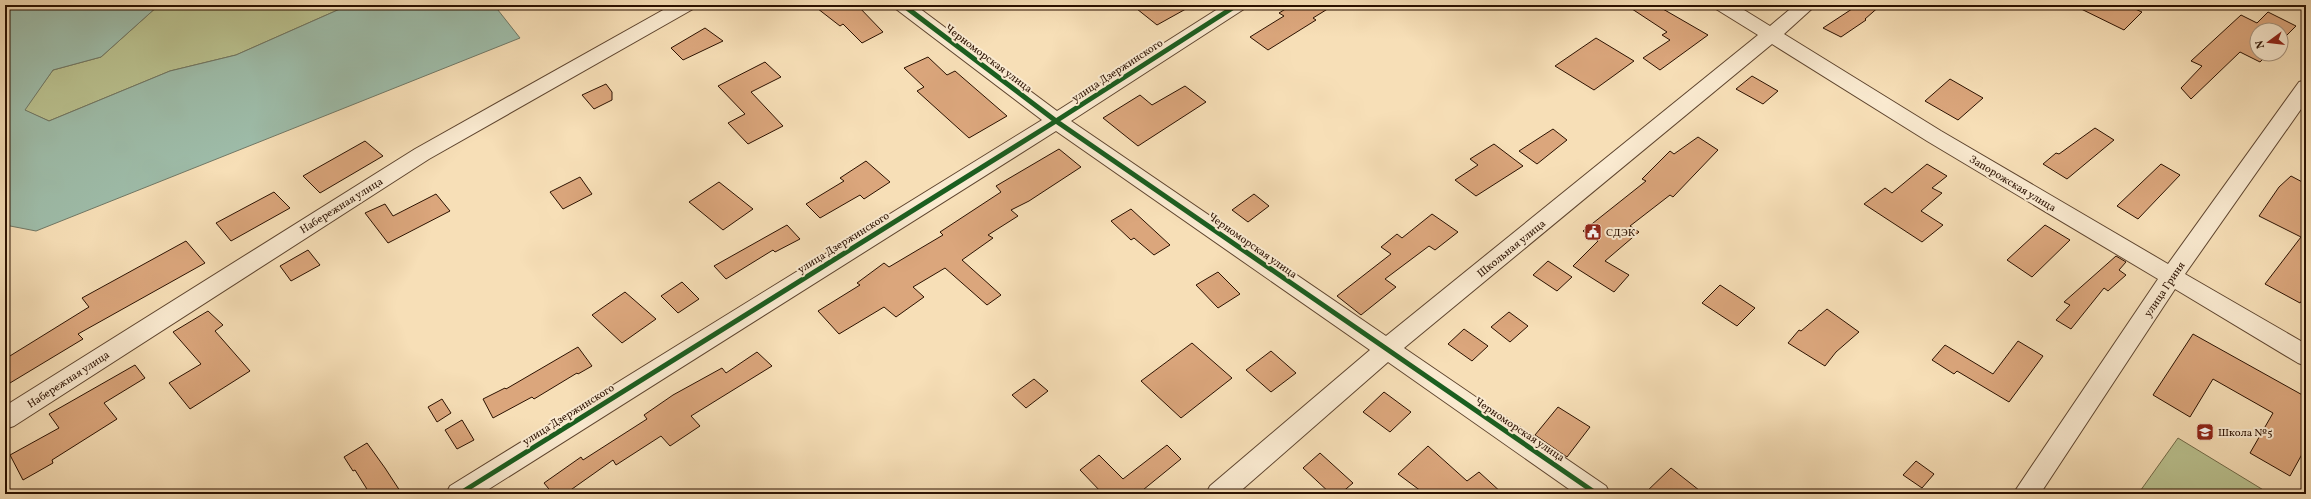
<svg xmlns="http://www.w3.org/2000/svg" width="2311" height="499" viewBox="0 0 2311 499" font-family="Vollkorn,serif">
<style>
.green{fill:#bac290;stroke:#726a48}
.water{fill:#9ebdaa;stroke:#707866}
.building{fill:#dba67c;stroke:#2b1100}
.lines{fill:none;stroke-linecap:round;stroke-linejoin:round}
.minor-casing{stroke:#5e442e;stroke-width:2}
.minor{fill:#faead0;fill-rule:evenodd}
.cycleway-casing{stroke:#faead0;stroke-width:8}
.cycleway{stroke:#1b5e20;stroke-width:5}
.labels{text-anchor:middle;stroke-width:4;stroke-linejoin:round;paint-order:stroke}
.street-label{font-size:11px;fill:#2b1100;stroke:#faead0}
.poi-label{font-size:11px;fill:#2b1100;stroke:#faead0;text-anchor:start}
</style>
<rect width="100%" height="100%" fill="#f7dfb7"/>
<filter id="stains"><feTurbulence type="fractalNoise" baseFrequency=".005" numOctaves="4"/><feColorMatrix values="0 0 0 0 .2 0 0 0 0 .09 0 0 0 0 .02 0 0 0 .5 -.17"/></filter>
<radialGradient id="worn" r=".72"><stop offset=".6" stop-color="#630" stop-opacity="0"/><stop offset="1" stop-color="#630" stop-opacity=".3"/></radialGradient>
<path class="green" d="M159 5H349L236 55 170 71 49 121 24 110 53 70 101 57Z
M2178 438 2265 491 2263 494H2138Z"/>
<path class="water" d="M5 5H159L101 57 53 70 25 110 49 121 170 71 236 55 349 5H494L520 38 36 231 5 225Z"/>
<path class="building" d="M813 5H857L883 32 862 43 843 24 840 26Z
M1132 5H1193L1157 25Z
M1292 5H1334L1313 18 1316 20 1268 50 1250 37 1284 16 1279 13Z
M1626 5H1656L1708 35 1660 70 1643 58 1670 40 1662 35 1667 32Z
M1858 5H1881L1865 19 1866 20 1841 37 1823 28Z
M2073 5H2126L2142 12 2124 30Z
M2268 12 2296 26 2281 41V30H2257V54H2268L2260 62 2240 52 2191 99 2181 88 2202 66 2191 61 2241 15 2257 23Z
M705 28 723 41 683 60 671 48Z
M1596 38 1634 61 1594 90 1555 66Z
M928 57 947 75 955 71 1007 116 969 138 917 91 924 87 904 68Z
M765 62 781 77 751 92 783 126 748 144 728 123 745 114 718 86Z
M1752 76 1778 91 1763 104 1736 89Z
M1950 79 1983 98 1958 120 1925 101Z
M606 84 612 92V100L594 109 582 95Z
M1185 86 1206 102 1138 146 1103 118 1140 95 1152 105Z
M2095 128 2114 140 2067 179 2043 164 2056 153 2059 154Z
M1553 129 1567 140 1537 164 1519 151Z
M1698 137 1718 150 1673 197 1670 195 1630 226 1639 232 1605 261 1629 275 1614 292 1573 266 1598 241 1583 231 1646 181 1642 179 1670 151 1674 154Z
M365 141 383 156 320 193 303 176Z
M1494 144 1523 166 1476 196 1455 180 1478 165 1470 159Z
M1059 149 1081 167 1029 201 1011 210 1018 216 988 235 993 238 962 260 1001 295 987 305 945 268 913 287 924 297 896 317 884 307 839 334 818 311 860 285 857 283 884 263 889 267 943 235 940 232 1001 192 996 186Z
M866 161 890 182 864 199 860 195 820 218 806 204 844 181 840 178Z
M1927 164 1947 176 1932 188 1942 193 1921 211 1943 225 1922 242 1864 204 1885 188 1892 193Z
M2161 164 2180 175 2138 219 2117 206Z
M2291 176 2306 184V295L2300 303 2265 284 2301 237 2259 216 2279 187Z
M580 177 592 194 563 209 550 192Z
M719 182 753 209 723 230 689 202Z
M274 192 290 208 231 241 216 223Z
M436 194 450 211 388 243 365 213 385 204 393 216Z
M1254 194 1269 206 1248 222 1232 210Z
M1131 209 1170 245 1154 255 1134 238 1131 240 1111 221Z
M1432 214 1458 232 1435 250 1429 246 1385 279 1396 287 1361 315 1337 296 1391 254 1381 247 1397 234 1402 238Z
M787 225 800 239 775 252 773 250 726 279 714 266Z
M2045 225 2070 240 2032 277 2007 260Z
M186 241 205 263 78 334 83 339 5 386V359L89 307 82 298Z
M308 250 320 265 291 281 280 266Z
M2116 256 2126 262 2119 270 2126 275 2108 291 2104 288 2071 329 2056 320 2070 305 2064 302Z
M1548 261 1572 277 1557 291 1533 275Z
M1218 272 1240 294 1218 308 1196 285Z
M682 282 699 299 678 313 661 296Z
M1720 285 1755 308 1737 326 1702 303Z
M625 292 656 319 622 343 592 315Z
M1827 309 1859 332 1836 352 1825 366 1788 343 1799 330 1801 331Z
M208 311 223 325 215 331 250 371 190 409 169 383 201 364 173 332Z
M1509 312 1528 326 1510 342 1491 327Z
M1464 329 1488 346 1472 361 1448 344Z
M2193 334 2306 397V447L2290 476 2250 453 2273 413 2213 379 2190 417 2153 395Z
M2018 341 2043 356 2009 402 1957 371 1954 374 1932 360 1945 345 1993 374Z
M1192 343 1232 378 1181 418 1141 381Z
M578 347 592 366 578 374 577 373 534 399 532 397 493 418 483 399 505 388 506 389Z
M1271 351 1296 373 1271 392 1246 370Z
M757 352 772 366 691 416 700 426 670 446 661 436 616 465 613 460 565 494H553L544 483 581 457 583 460 647 419 644 415 673 395 722 368 726 373Z
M135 365 145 378 104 403 117 419 52 460 53 463 23 480 10 455 59 428 49 414Z
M1034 379 1048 391 1026 408 1012 395Z
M1384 392 1411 412 1390 432 1363 412Z
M442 399 451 413 437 422 428 407Z
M1558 407 1590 427 1567 457 1535 435Z
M462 420 474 440 457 449 445 430Z
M367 443 385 468 402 494H370L355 470 353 471 344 457Z
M1167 445 1181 459 1138 494H1103L1080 470 1099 455 1123 479Z
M1428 446 1467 481 1479 472 1503 494H1425L1398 474Z
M1320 453 1353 483 1340 494H1331L1303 468Z
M1916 461 1934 474 1922 488 1903 475Z
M1671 468 1704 494H1644Z"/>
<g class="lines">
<defs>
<path id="minor" d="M672 5H695L693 9 429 159 14 426 5 429V406L415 149Z
M894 5H915L1057 111 1224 5H1246L1244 9 1071 121 1386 336 1758 35 1716 9 1714 5H1736L1770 26 1795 5H1816L1784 34 1941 131 2168 264 2299 82 2306 80V102L2185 274 2306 344V366L2298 363 2175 289 2040 494H2013L2158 279 1927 141 1772 44 1404 348 1606 486 1610 494H1576L1388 362 1237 494H1206L1210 486 1370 350 1056 131 481 494H446L450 486 1042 120 896 9Z"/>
</defs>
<use href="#minor" class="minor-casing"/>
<use href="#minor" class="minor"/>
<defs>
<path id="cycleway" d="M903 5 1056 121 1597 494
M459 494 1056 121 1237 5"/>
</defs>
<use href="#cycleway" class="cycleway-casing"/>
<use href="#cycleway" class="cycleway"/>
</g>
<defs>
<symbol id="civic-square" viewBox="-11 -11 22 22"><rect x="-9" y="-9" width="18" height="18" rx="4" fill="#8f2418" stroke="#faead0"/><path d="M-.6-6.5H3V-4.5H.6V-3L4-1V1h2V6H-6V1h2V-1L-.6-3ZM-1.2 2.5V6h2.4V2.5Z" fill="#fff"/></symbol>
<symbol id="school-square" viewBox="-11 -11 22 22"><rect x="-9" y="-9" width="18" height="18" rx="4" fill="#8f2418" stroke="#faead0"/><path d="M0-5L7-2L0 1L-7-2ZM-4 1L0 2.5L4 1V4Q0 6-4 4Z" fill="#fff"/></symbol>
</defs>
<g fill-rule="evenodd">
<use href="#civic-square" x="1583" y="222" width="20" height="20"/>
<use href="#school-square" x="2195" y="422" width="20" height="20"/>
</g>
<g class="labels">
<g class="street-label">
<text transform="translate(989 58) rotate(37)" y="4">Черноморская улица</text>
<text transform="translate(1117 70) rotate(-33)" y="4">улица Дзержинского</text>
<text transform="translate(2013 183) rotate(31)" y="4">Запорожская улица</text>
<text transform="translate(341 205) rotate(-32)" y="4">Набережная улица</text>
<text transform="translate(843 242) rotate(-32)" y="4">улица Дзержинского</text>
<text transform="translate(1253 245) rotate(35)" y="4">Черноморская улица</text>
<text transform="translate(1511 248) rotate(-39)" y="4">Школьная улица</text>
<text transform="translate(2164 289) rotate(-56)" y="4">улица Гриня</text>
<text transform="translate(68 379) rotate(-33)" y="4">Набережная улица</text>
<text transform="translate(568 414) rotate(-32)" y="4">улица Дзержинского</text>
<text transform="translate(1520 429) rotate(34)" y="4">Черноморская улица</text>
</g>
<g class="poi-label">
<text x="1606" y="236">СДЭК</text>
<text x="2218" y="436">Школа №5</text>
</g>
</g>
<rect width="2311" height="499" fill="none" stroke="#f7dfb7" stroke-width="20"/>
<rect x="6" y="6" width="2299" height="487" fill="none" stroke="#2b1100" stroke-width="2"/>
<rect x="10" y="10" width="2291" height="479" fill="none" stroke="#2b1100"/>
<g transform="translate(2269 42) rotate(255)"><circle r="19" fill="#faead0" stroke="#a7937d"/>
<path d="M0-3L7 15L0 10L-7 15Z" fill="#8f2418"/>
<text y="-6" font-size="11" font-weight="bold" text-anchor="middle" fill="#2b1100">N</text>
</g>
<rect width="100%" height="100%" filter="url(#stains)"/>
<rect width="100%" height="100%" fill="url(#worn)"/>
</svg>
